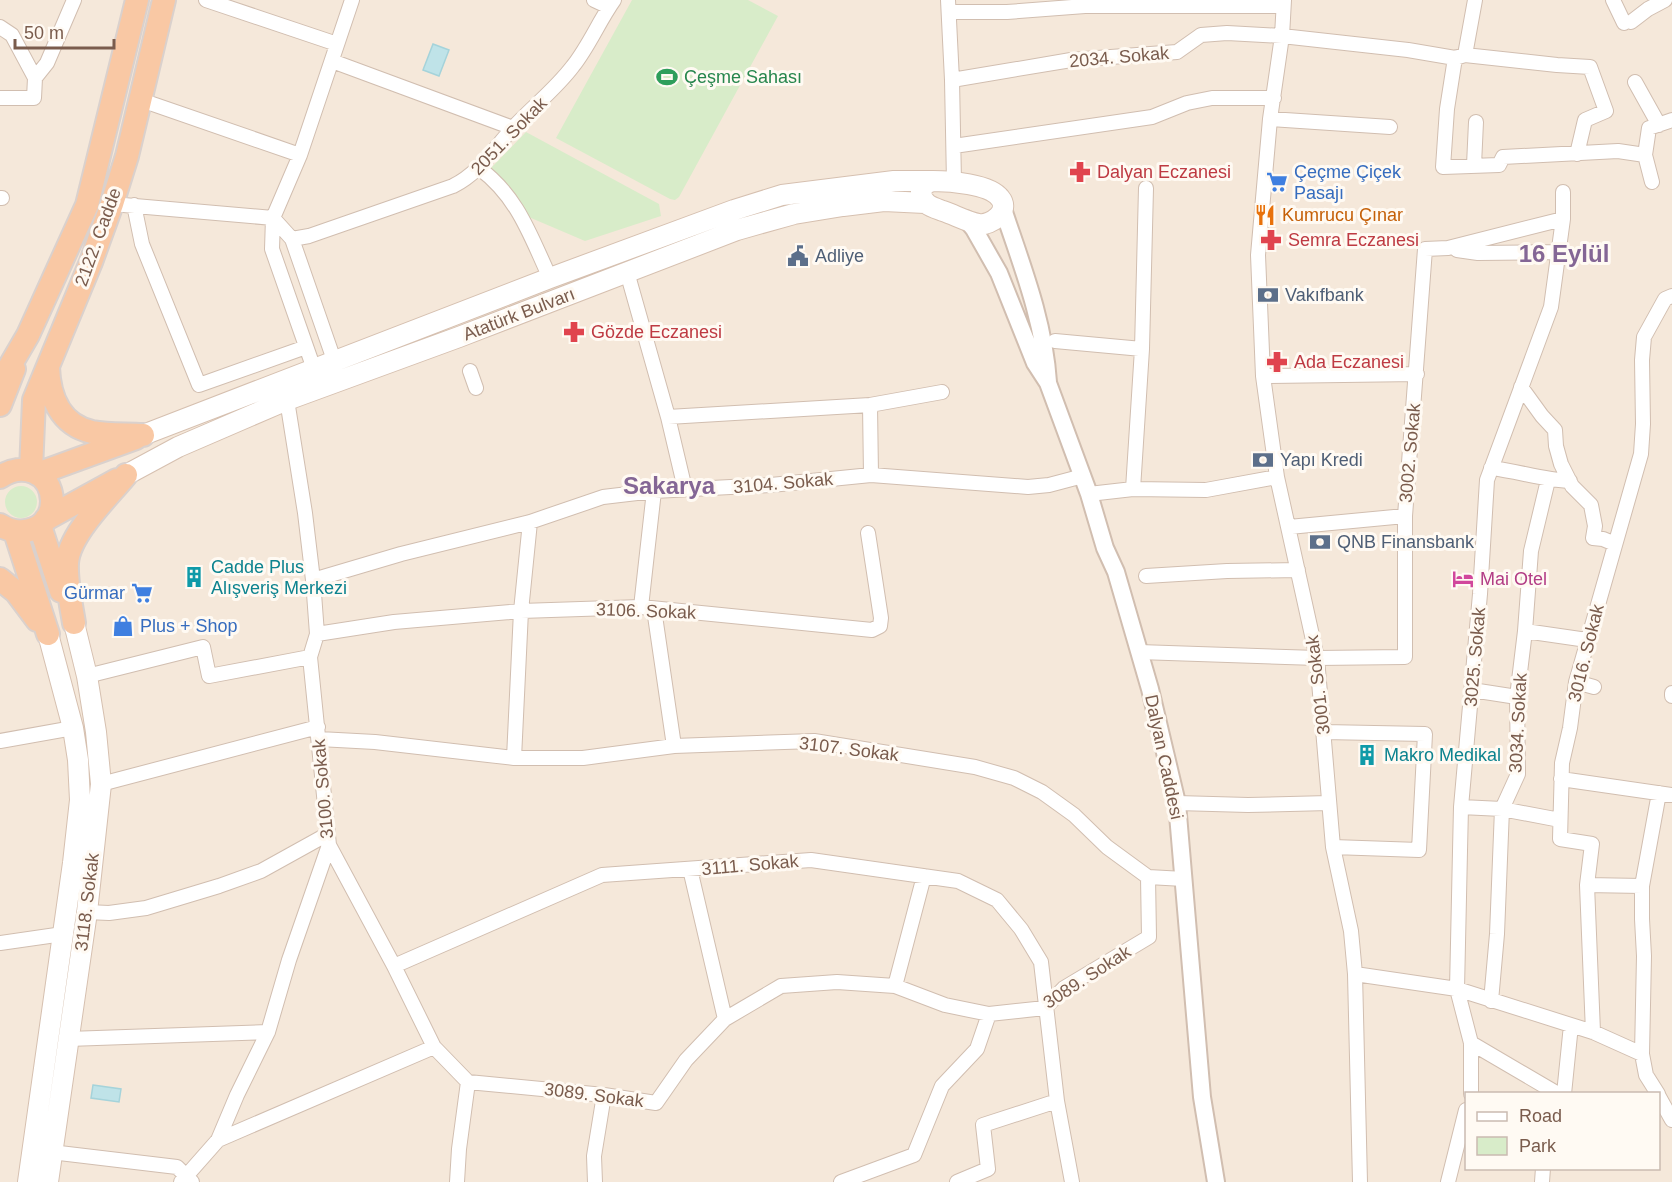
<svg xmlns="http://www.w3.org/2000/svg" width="1672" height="1182" viewBox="0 0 1672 1182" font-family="Arial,sans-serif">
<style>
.residential{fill:#f5e8da;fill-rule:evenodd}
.green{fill:#d8ecc9}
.water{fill:#bfe3e8;stroke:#a5d3da;stroke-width:1.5}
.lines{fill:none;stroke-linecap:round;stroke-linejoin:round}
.minor-casing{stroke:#d1beb0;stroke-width:16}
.tertiary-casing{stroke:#d1beb0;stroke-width:20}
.secondary-casing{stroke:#d6c0b0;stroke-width:22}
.trunk-casing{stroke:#dad1cd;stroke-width:26}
.minor{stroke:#fff;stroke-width:14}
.tertiary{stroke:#fff;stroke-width:16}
.secondary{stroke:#fff;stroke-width:20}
.trunk{stroke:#f9c8a4;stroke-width:22}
.labels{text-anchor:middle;stroke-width:6;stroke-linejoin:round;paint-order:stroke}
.street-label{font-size:18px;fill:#7a5c4d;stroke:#fffaf3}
.leisure-label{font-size:18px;fill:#27864d;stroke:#fffaf3;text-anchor:start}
.health-label{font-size:18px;fill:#be3a42;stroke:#fffaf3;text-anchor:start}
.shop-label{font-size:18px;fill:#366cbe;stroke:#fffaf3;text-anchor:start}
.food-label{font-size:18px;fill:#c56008;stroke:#fffaf3;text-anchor:start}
.service-label{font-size:18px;fill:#4e5e75;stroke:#fffaf3;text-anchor:start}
.culture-label{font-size:18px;fill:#0d838f;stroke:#fffaf3;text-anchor:start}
.hotel-label{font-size:18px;fill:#b23c85;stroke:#fffaf3;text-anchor:start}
.district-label{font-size:24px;font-weight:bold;fill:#846695;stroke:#fffaf3}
</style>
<rect width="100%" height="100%" fill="#fdf6ec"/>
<path class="residential" d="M0 0H1672V1182H0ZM1466 1094H1658V1168H1466Z"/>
<path class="green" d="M632 0H748L778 16 679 197 675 200 670 199 556 138Z
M526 132 659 204 661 216 585 241 524 215C521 194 505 182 489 170Z
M5 502a16 16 0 1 1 32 0a16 16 0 1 1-32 0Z"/>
<path class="water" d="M433 44 449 50 439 76 423 70Z
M93 1085 121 1089 119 1102 91 1098Z"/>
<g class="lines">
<defs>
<path id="minor" d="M206 0 337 44
M594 0 609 7
M948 0 952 80 954 182
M1284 0 1282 36 1270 119 1258 255 1263 376 1277 477 1317 658 1333 847 1351 931 1355 974 1360 1182
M1613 0 1624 23
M949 12H1007L1085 6H1283
M1631 22 1648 9 1665 0
M0 27 12 35 35 78 34 98H0
M1465 55 1475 0
M1455 58 1447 109 1443 167 1499 165 1503 157 1618 151 1645 155
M332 61 513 128
M35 78 47 63 74 0
M952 80 1071 60 1177 52 1201 35 1227 33 1282 36 1408 50 1455 58 1465 55 1557 65 1590 67 1606 111 1585 120 1577 154
M1635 82 1659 125
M141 100 300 155
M1270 119 1390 127
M954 146 1152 117 1187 103 1212 98H1274
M1474 165 1476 122
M479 168C518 197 530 235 550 278
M1652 182 1645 155 1649 128 1672 120
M0 198H2
M112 204 273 218
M134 205 142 244 199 385 306 347
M273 218 292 239 334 360
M292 239 309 236 453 186C479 173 493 150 512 129 532 107 555 90 573 66 589 46 599 21 614 0
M1457 250 1478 253 1557 252
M627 272 668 417 685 489
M1055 341 1142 349
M314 369 272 249 273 218 300 155 352 0
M470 371 476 388
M1263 376 1417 374
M1521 387 1542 416 1555 430 1556 446 1561 464 1572 486 1591 505 1595 526 1593 538 1603 539 1615 544
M870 405 871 475
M668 417 870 405 942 392
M1491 468C1518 471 1543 480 1570 481
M1133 489 1142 349 1146 188
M1089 494 1133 489 1206 490 1277 477
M1289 527 1405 516
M1146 576 1227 571 1298 570
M313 580 401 554 530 522 603 497 654 491 771 485 871 475 1028 487 1049 485 1083 476
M641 607 654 491
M654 609 674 746
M1525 631 1587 640
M317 634 394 622 521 611 641 607 872 630 880 626 881 618 868 533
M1139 652 1317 658 1405 657V516L1425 249 1448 248 1563 219
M87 676 203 647 209 676 310 657
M1576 682 1594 687
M1472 690 1517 697
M1672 693V696
M1324 732 1425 734 1419 850 1333 847
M319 739 375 742 514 758H583L674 746 814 741 975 767 1014 778 1042 792 1074 815 1107 847 1148 877
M0 741 73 728
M514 758 521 611 530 522
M1561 779 1672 795
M101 784 318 727
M1177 803 1248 805 1329 803
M1461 807 1502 809 1560 820
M329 845 394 966 434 1047 468 1082 604 1095 656 1103 686 1060 725 1019 781 986 837 982 895 986 945 1005 989 1014 1045 1008 1064 988 1149 937 1148 877
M690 869 725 1019
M1148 877 1184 879
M1587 885 1642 886
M87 912 109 913 146 908 219 886 261 871 326 835
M0 943 63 934
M394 966 602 875 811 860 958 881 997 900 1021 929 1041 962 1057 1101 1072 1182
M1355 974 1457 989 1593 1032 1642 1054
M895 986 924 876
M1491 1001 1497 934 1502 809 1518 774 1517 697 1525 631 1531 551 1548 480
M1593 1032 1587 885 1592 844 1560 839 1562 763 1570 728 1576 682 1641 454 1643 424 1642 360 1644 337 1665 299 1672 296
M68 1039 268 1032
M1471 1043 1558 1094
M1471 1094V1043L1457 989 1460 851 1461 807 1480 594 1487 480 1551 307 1563 219V192
M1564 1094 1571 1025
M1658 1094 1646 1075 1642 1054 1644 956 1642 919V886L1659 793
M1658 1095 1672 1120
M218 1140 434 1047
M51 1152 177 1167 192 1182
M181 1182 218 1140 237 1095 268 1032 289 960 329 845 310 657 317 634 313 580 305 513 287 400
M457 1182 459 1149 468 1082
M595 1182 594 1156 604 1095
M841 1182 914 1155 942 1086 977 1049 989 1014
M957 1182 988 1169 983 1125 1057 1101
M1448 1182 1466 1110
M1542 1182 1543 1168"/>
<path id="tertiary" d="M1003 209C1022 266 1044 321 1048 382
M966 219 974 229 999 273 1035 363 1048 383 1089 494 1105 548 1116 572 1150 689 1177 803 1202 1097 1216 1182"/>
<path id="secondary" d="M933 181C949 181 990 184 1000 198 1011 211 991 226 979 224 967 222 955 215 943 211 932 207 922 205 921 191L925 184Z
M143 435 550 278 734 210 782 195 894 181H933
M126 475 178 447 287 400 459 337 737 230 794 214 843 206 884 201 925 203
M28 1182 73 863 80 800 78 760 73 728 48 634
M48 1182 87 912 101 784 96 732 87 676 74 623"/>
<path id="trunk" d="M48 367C49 396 60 425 92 432 108 435 126 434 143 435
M0 383 28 335 87 205 137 0
M0 405 14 369
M31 470 34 400 91 262 112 204 127 156 164 0
M37 474 136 438
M0 477C22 462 51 471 52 501 52 529 21 539 0 525
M46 519 117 480
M40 526 61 591
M15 532 48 634
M0 579 16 592 37 620
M74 623C71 604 66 582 67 563 69 534 108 497 126 475"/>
</defs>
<use href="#minor" class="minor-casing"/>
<use href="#tertiary" class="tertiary-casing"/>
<use href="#secondary" class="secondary-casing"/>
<use href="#trunk" class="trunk-casing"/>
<use href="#minor" class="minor"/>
<use href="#tertiary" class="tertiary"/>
<use href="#secondary" class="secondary"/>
<use href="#trunk" class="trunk"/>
</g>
<defs>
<symbol id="stadium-bare" viewBox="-9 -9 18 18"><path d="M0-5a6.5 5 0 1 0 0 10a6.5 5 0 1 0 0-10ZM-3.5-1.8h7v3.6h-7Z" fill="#2e9e5b" stroke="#fffaf3" stroke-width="2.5" paint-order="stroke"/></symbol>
<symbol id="pharmacy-bare" viewBox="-9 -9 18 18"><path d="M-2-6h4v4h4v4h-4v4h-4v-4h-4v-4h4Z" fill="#e0444e" stroke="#fffaf3" stroke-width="2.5" paint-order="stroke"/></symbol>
<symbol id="supermarket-bare" viewBox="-9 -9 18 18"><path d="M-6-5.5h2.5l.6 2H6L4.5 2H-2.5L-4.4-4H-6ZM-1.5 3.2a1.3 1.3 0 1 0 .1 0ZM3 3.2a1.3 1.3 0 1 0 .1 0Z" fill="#3f7fe0" stroke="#fffaf3" stroke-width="2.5" paint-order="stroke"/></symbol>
<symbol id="restaurant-bare" viewBox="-9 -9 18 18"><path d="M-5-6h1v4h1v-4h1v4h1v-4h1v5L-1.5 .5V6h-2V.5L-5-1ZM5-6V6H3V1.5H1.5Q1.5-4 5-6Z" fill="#e8710a" stroke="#fffaf3" stroke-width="2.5" paint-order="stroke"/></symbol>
<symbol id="civic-bare" viewBox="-9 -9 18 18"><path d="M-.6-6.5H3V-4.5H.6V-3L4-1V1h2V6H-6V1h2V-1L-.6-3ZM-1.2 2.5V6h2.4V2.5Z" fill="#5c6f8a" stroke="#fffaf3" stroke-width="2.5" paint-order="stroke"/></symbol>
<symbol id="bank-bare" viewBox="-9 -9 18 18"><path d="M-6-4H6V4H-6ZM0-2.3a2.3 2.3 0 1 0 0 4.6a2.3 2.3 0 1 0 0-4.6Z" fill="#5c6f8a" stroke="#fffaf3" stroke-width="2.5" paint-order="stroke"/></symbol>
<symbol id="building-bare" viewBox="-9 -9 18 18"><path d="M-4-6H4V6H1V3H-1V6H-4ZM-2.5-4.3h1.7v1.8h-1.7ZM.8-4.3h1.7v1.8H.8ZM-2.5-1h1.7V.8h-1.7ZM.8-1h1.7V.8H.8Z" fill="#0f9aa8" stroke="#fffaf3" stroke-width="2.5" paint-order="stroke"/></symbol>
<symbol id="hotel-bare" viewBox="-9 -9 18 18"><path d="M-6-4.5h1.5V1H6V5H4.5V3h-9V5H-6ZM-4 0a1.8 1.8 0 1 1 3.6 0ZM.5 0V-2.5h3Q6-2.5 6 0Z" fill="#d1479c" stroke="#fffaf3" stroke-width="2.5" paint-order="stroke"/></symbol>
<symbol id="shop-bare" viewBox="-9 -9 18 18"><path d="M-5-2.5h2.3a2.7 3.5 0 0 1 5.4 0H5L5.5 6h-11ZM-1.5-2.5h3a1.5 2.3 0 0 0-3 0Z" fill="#3f7fe0" stroke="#fffaf3" stroke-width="2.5" paint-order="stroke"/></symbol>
</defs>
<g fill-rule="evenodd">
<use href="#stadium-bare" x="652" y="62" width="30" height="30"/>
<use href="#pharmacy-bare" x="1065" y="157" width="30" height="30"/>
<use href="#supermarket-bare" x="1262" y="167" width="30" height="30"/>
<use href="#restaurant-bare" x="1250" y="200" width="30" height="30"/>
<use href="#pharmacy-bare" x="1256" y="225" width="30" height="30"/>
<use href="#civic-bare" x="783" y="241" width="30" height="30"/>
<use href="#bank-bare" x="1253" y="280" width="30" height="30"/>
<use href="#pharmacy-bare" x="559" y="317" width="30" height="30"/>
<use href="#pharmacy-bare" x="1262" y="347" width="30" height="30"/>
<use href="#bank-bare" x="1248" y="445" width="30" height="30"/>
<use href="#bank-bare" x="1305" y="527" width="30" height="30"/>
<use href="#building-bare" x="179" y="562" width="30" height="30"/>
<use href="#hotel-bare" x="1448" y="564" width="30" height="30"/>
<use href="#supermarket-bare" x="127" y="578" width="30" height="30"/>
<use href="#shop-bare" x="108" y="611" width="30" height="30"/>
<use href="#building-bare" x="1352" y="740" width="30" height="30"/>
</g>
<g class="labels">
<g class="street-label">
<text transform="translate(1119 57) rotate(-5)" y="6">2034. Sokak</text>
<text transform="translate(509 136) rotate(-46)" y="6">2051. Sokak</text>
<text transform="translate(98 237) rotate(-70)" y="6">2122. Cadde</text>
<text transform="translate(519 314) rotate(-21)" y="6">Atatürk Bulvarı</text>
<text transform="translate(1410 453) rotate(-85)" y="6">3002. Sokak</text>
<text transform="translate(783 483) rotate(-5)" y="6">3104. Sokak</text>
<text transform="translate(646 611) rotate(2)" y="6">3106. Sokak</text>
<text transform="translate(1586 653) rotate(-76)" y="6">3016. Sokak</text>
<text transform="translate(1475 657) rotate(-85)" y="6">3025. Sokak</text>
<text transform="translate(1318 685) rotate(-97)" y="6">3001. Sokak</text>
<text transform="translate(1518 723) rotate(-87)" y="6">3034. Sokak</text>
<text transform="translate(849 749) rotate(7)" y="6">3107. Sokak</text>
<text transform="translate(1164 757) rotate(78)" y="6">Dalyan Caddesi</text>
<text transform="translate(323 789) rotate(-95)" y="6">3100. Sokak</text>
<text transform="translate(750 865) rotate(-5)" y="6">3111. Sokak</text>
<text transform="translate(87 902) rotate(-83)" y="6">3118. Sokak</text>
<text transform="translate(1087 977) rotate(-33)" y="6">3089. Sokak</text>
<text transform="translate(594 1095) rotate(7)" y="6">3089. Sokak</text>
</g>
<g class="leisure-label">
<text x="684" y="83">Çeşme Sahası</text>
</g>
<g class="health-label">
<text x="1097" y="178">Dalyan Eczanesi</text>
<text x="1288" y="246">Semra Eczanesi</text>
<text x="591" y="338">Gözde Eczanesi</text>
<text x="1294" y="368">Ada Eczanesi</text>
</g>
<g class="shop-label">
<text x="1294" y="178">Çeçme Çiçek<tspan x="1294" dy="21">Pasajı</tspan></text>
<text x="125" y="599" text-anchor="end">Gürmar</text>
<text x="140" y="632">Plus + Shop</text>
</g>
<g class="food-label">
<text x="1282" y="221">Kumrucu Çınar</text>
</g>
<g class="service-label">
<text x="815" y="262">Adliye</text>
<text x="1285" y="301">Vakıfbank</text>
<text x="1280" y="466">Yapı Kredi</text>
<text x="1337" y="548">QNB Finansbank</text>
</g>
<g class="culture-label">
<text x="211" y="573">Cadde Plus<tspan x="211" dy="21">Alışveriş Merkezi</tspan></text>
<text x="1384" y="761">Makro Medikal</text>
</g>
<g class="hotel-label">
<text x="1480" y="585">Mai Otel</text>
</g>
<g class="district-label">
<text x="1564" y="262">16 Eylül</text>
<text x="669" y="494">Sakarya</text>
</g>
</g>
<rect x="1465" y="1092" width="195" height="78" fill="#fffaf3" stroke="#cabbb1" stroke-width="1.5"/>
<rect x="1477" y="1112" width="30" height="9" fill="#ffffff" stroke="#cabbb1" stroke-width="1.5"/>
<text x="1519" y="1122" font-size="18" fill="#7a5c4d">Road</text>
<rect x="1477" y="1137" width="30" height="18" fill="#d8ecc9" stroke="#cabbb1" stroke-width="1.5"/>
<text x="1519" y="1152" font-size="18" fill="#7a5c4d">Park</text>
<path d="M15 39v9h99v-9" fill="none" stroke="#7a5c4d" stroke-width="3"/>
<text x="24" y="39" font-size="18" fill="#7a5c4d" stroke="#fffaf3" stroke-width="4.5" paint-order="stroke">50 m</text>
</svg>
